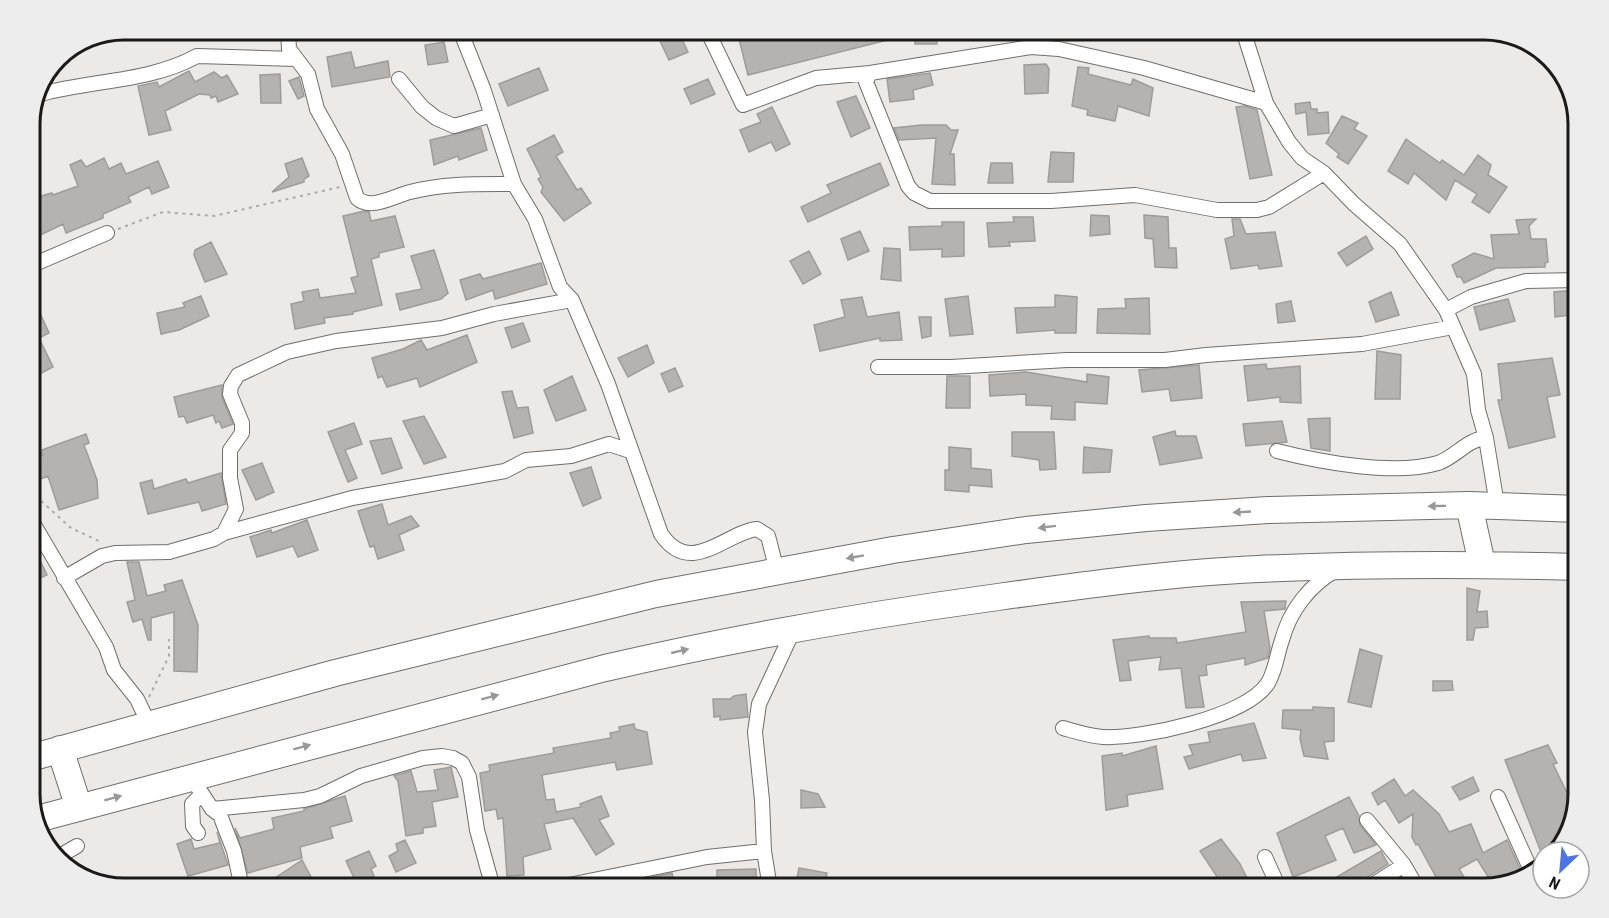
<svg xmlns="http://www.w3.org/2000/svg" width="1609" height="918" viewBox="0 0 1609 918" font-family="'Roboto Condensed',sans-serif">
<style>
.building{fill:#b6b2b0;stroke:#9f9b99;stroke-width:1.5}
.lines{fill:none;stroke-linecap:round;stroke-linejoin:round}
.street-casing{stroke:#716e6c;stroke-width:16}
.highway-casing{stroke:#716e6c;stroke-width:28}
.path{stroke:#aca9a6;stroke-width:2;stroke-dasharray:3 4.5;stroke-linecap:butt}
.street{stroke:#fff;stroke-width:14}
.highway{stroke:#fff;stroke-width:26}
.oneway{fill:#989898}
.rim{fill:none;stroke:#1b1a19;stroke-width:3}
</style>
<rect width="100%" height="100%" fill="#ede9e6"/>
<path class="building" d="M772 30H795L797 39 843 35 842 30H912V34L748 75 739 39 773 36Z
M915 30H936L937 44H915Z
M680 35 688 52 669 60 660 41Z
M444 42 448 62 428 65 425 45Z
M351 52 355 68 388 61 390 77 332 87 327 57Z
M1046 64 1049 69 1048 93 1025 94 1024 65Z
M1078 67 1089 68 1088 74 1131 85 1133 79 1153 88 1149 116 1118 106 1115 121 1087 115 1088 110 1072 106Z
M539 68 548 90 508 106 499 84Z
M189 71 195 82 214 72 222 78 227 75 238 94 218 102 216 96 211 98 210 95 199 94 165 111 171 130 149 135 138 86 157 82 159 87Z
M930 73 933 85 913 90 914 99 890 102 887 79Z
M280 74 281 103H261L260 75Z
M299 77 304 96 298 99 289 81Z
M708 79 715 94 691 104 684 89Z
M856 96 870 128 851 137 837 102Z
M1310 102 1311 109H1317V113L1328 112 1329 133 1308 135 1306 112 1296 114 1295 104Z
M1245 106 1257 110 1272 175 1250 179 1236 107Z
M772 107 790 144 776 151 771 142 749 152 740 130 761 122 757 114Z
M1342 116 1358 123 1354 129 1367 136 1348 164 1337 157 1339 154 1326 143Z
M922 125H946L951 130H958L950 154H954L955 185 932 184 936 138 899 140 894 128Z
M481 128 487 150 459 160 458 156 434 165 430 140Z
M554 135 563 152 556 156 577 190 581 188 591 203 564 221 541 192 543 187 538 179 541 177 527 149Z
M1406 139 1440 163 1442 160 1464 175 1478 155 1491 165 1488 175 1507 187 1489 213 1472 202 1477 194 1455 180 1446 200 1414 173 1408 184 1388 171Z
M1051 152 1074 153 1073 182H1048Z
M104 158 109 169 121 163 126 174 158 161 169 187 152 194 149 187 128 197 131 202 103 214V218L66 233 63 224 30 240V199L52 193 53 195 78 186 70 165 81 160 86 167Z
M302 158 309 176 304 179V182L272 192 289 177 285 164Z
M880 163 889 185 808 222 801 207 831 193 827 185Z
M991 163H1012L1013 183H988Z
M364 211 369 212 371 221 395 216 404 247 379 253V257L371 259 382 305 353 312V314L324 318 325 323 295 329 291 304 304 301 302 292 318 289 320 298 356 293 351 278 358 276 343 216Z
M1091 215 1109 216 1110 234 1090 236Z
M1144 215 1168 217 1169 248H1176L1177 268 1155 267 1153 239 1145 238Z
M1013 217H1033L1035 241 1009 242 1010 246 989 247 987 223 1014 222Z
M1232 219H1240L1246 234 1275 232 1282 266 1259 269 1258 265 1231 269 1225 239 1234 236Z
M1536 219 1529 226 1531 239H1546L1548 262 1545 263V267L1496 268 1464 283 1461 277H1457L1452 265 1474 253 1494 259 1491 235 1519 234 1516 220Z
M942 222H964V256L942 257V249L910 250 909 227 942 226Z
M860 231 869 251 848 260 841 239Z
M1366 236 1373 249 1347 266 1338 253Z
M211 242 227 274 205 282 194 255 195 250Z
M884 248 900 249 901 281 881 279Z
M434 250 448 293 441 299 400 310 396 294 422 289 411 256Z
M809 251 821 274 803 284 790 261Z
M541 263 547 284 495 299 493 290 466 300 460 280 480 274 483 279Z
M1576 290 1579 314 1555 317 1554 292Z
M1391 292 1399 315 1376 322 1369 302Z
M1055 295 1077 297 1076 333H1055V330L1017 333 1015 308 1055 307Z
M201 296 209 316 179 330 161 334 157 313 185 307 183 303Z
M968 296 973 334 950 336 945 299Z
M862 297 867 317 899 312 902 340 880 341V338L820 351 814 325 845 317 841 300Z
M1149 298 1150 334 1097 333 1098 309 1126 308 1125 299Z
M1508 299 1515 321 1480 330 1474 307Z
M1291 301 1295 321 1278 323 1276 304Z
M40 313 49 333 39 338 53 367 30 379V318Z
M919 317H931V336L922 338Z
M523 323 530 341 512 348 505 328Z
M467 335 477 362 420 387 417 378 387 387 382 376 378 378 372 358 403 349 421 340 427 350Z
M647 345 654 363 628 377 618 358Z
M1377 351 1401 355 1400 399H1375Z
M1552 358 1560 395 1547 397 1555 437 1509 448 1498 400H1502L1498 364Z
M1266 364 1267 369 1300 366 1301 403 1280 402V397L1248 401 1244 366Z
M1199 365 1202 398 1171 401 1169 389 1142 392 1139 370Z
M675 368 683 386 669 392 661 374Z
M1026 372 1087 382V374L1109 377 1107 404 1075 402V420L1051 419 1052 406 1026 405V394L990 396 989 375Z
M572 376 586 410 556 421 544 390Z
M947 376H970V408H946Z
M222 385V397L233 424 222 428 219 421 216 423 213 415 187 423 184 416 179 417 174 397Z
M512 391 517 408 528 407 533 433 514 438 502 392Z
M424 416 446 457 424 464 403 421Z
M1330 418V451L1311 448 1308 419Z
M1282 421 1287 442 1246 446 1243 424Z
M354 423 362 444 345 450 357 478 348 482 328 432Z
M1175 431 1176 436H1196L1202 458 1160 465 1153 437Z
M1012 432H1054L1056 469 1040 470 1039 460 1012 456Z
M86 434 89 443 84 445 97 480 98 498 59 510 48 476 33 482 30 460 43 455 39 451Z
M391 438 402 468 382 474 370 441Z
M949 447 971 449V468L991 470 992 487 969 485V492L945 490V470H949Z
M1084 447 1112 450 1110 472 1083 473Z
M262 463 274 492 256 500 242 470Z
M591 467 601 498 583 506 570 473Z
M221 473 226 504 202 511 199 502 148 514 140 483 152 480 154 489 186 479 188 483Z
M382 504 388 525 411 516 419 526 399 535 404 550 378 559 374 546 370 547 358 511Z
M307 520 318 550 298 557 293 546 257 557 250 537 271 530 272 533Z
M38 556 47 575 30 583V559Z
M127 562H139L147 596 166 591 164 585 182 580 198 625 197 672 174 671V612L151 618V640H148L142 619 133 622 127 602 135 600Z
M1467 588 1480 591 1477 612 1487 611 1488 627 1475 628 1473 640H1467Z
M1286 601 1285 609 1264 611 1270 648 1268 658 1245 665V658L1206 665 1207 675 1199 676 1204 707 1186 708 1181 668 1159 670 1161 657 1128 661 1131 680 1120 681 1113 640 1149 636V638H1176L1177 643 1246 632 1241 602Z
M1360 649 1382 656 1371 707 1348 702Z
M1433 681H1452L1453 690 1433 691Z
M746 694 748 717 720 720V716L714 717 713 699H730L734 696Z
M1313 707 1334 708V741L1324 742 1328 759 1304 756 1300 739 1301 730 1282 728 1283 710H1313Z
M1254 723 1266 758 1243 761 1241 754 1189 769 1184 757 1193 755 1189 745 1210 742 1208 732Z
M634 724 635 729 647 732 652 764 617 770 615 762 542 775 546 800 554 799 556 812 581 807 580 804 601 796 609 816 599 820 614 844 596 855 573 818 544 824 551 849 523 857 524 875 507 876 503 818 498 819 496 809 485 811 480 773 490 771 489 765 554 753 553 748 611 738 610 733 620 731 619 727Z
M1548 745 1557 763 1553 764 1575 809 1567 841 1557 850 1541 852 1505 760Z
M1156 746 1163 789 1127 795 1128 806 1106 810 1102 756 1122 753V756Z
M451 767 458 797 432 802 436 826 423 828V833L406 836 398 781 394 776 411 771 417 792 438 790 434 770Z
M1473 777 1479 791 1460 800 1452 787Z
M1394 779 1405 796 1413 790 1439 814 1449 832 1471 824 1483 853 1507 840 1524 877 1494 886 1477 859 1459 869 1471 888H1442L1418 844 1416 845 1412 837 1413 814 1399 823 1385 800 1378 805 1372 793Z
M801 790 818 794 825 807 801 808Z
M345 796 352 821 330 827 333 838 300 847 302 858 248 873 235 828 240 838 274 829 272 818 304 811V809Z
M1349 797 1359 816 1360 825 1376 845 1354 853 1343 828 1325 836 1336 860 1293 877 1277 833Z
M217 832 228 865 188 876 177 844 191 839 194 849 220 843Z
M1221 839 1240 864 1252 888H1201L1218 878 1200 851Z
M405 840 416 863 396 872 389 856 398 851 396 844Z
M369 851 376 866 371 869 374 876 360 882 359 878 355 880 346 861Z
M1381 851 1388 864 1363 880 1359 888H1318Z
M302 860 317 888H260Z
M799 868 827 873 824 888H795Z
M756 869V888H717V870Z
M672 873 675 888H633L632 881Z"/>
<g class="lines">
<defs>
<path id="street" d="M288 30 289 49 308 74 317 109 342 154 357 198C370 211 394 196 410 192 444 183 479 184 514 184
M460 30 483 88 514 184 535 219 560 287 572 300 608 384 661 534C691 578 726 532 757 529L768 536 777 571
M707 30 743 105 816 78 870 73 1031 47 1059 49 1144 68 1266 103
M1243 30 1266 103 1289 142 1302 158 1324 173 1354 204 1400 244 1446 310 1474 374 1478 410 1486 438 1497 505
M870 73 866 82 908 186 914 193 930 201H1051L1135 195 1217 210H1257L1269 207 1324 173
M399 79 422 107 436 118 454 126 492 115
M41 94C92 80 150 82 197 56L296 59
M30 266 107 233
M1446 310 1471 297 1526 281 1579 280
M878 367H951L1067 360H1165L1206 355 1362 344 1453 327
M1277 451C1320 462 1394 476 1438 463 1456 457 1467 439 1486 438
M30 518 106 647 114 670 137 699 150 726
M224 533 352 498 505 471 526 460 571 456 609 444 630 451
M64 578 102 556 115 553 169 552 214 539 224 533 236 509 230 478V450L242 433V423L230 394 231 386 238 375 287 352 336 341 442 328 494 314 572 300
M1063 728C1077 732 1089 736 1103 737 1141 739 1247 717 1268 683 1276 669 1277 654 1282 640 1290 610 1310 585 1336 570
M191 777 212 809 220 815 234 851 242 888
M1498 797 1533 875
M212 809 304 800 320 796 361 776 423 758 442 756 453 758 462 763 469 777 477 830 493 888
M1367 820 1404 865 1417 888
M198 833 193 826 192 804 202 794
M58 857 77 846
M1265 857 1279 888
M554 888 707 857 764 851
M770 888 764 851 762 800 755 732 759 704 793 631
M1368 888 1404 865"/>
<path id="highway" d="M1469 505 1482 564
M60 749 79 808
M30 758 335 673 656 594 893 550 1026 530 1146 518 1268 510 1469 505 1579 509
M37 819 605 668C734 638 866 615 998 597 1084 585 1171 573 1258 569 1365 564 1472 564 1579 567"/>
</defs>
<use href="#street" class="street-casing"/>
<use href="#highway" class="highway-casing"/>
<path class="path" d="M118 229 163 212 214 216 340 187
M30 491 71 528 101 542
M149 697 169 656V639"/>
<use href="#street" class="street"/>
<use href="#highway" class="highway"/>
</g>
<defs><path id="oneway-solid" d="M-6-.8H1V-3.2L6.5 0L1 3.2V.8H-6Z" transform="scale(1.5)"/></defs>
<g class="oneway">
<use href="#oneway-solid" transform="translate(1437 506) rotate(179)"/>
<use href="#oneway-solid" transform="translate(1242 512) rotate(177)"/>
<use href="#oneway-solid" transform="translate(1047 527) rotate(173)"/>
<use href="#oneway-solid" transform="translate(855 557) rotate(170)"/>
<use href="#oneway-solid" transform="translate(680 651) rotate(-13)"/>
<use href="#oneway-solid" transform="translate(490 697) rotate(-15)"/>
<use href="#oneway-solid" transform="translate(302 747) rotate(-15)"/>
<use href="#oneway-solid" transform="translate(113 798) rotate(-15)"/>
</g>
<path d="M0 0H1609V918H0ZM124 40H1484A84 84 0 0 1 1568 124V794A84 84 0 0 1 1484 878H124A84 84 0 0 1 40 794V124A84 84 0 0 1 124 40Z" fill="#ededed" fill-rule="evenodd"/>
<path class="rim" d="M124 40H1484A84 84 0 0 1 1568 124V794A84 84 0 0 1 1484 878H124A84 84 0 0 1 40 794V124A84 84 0 0 1 124 40Z"/>
<g transform="translate(1561 870) rotate(206)"><circle r="28" fill="#ffffff" stroke="#a4a3a3" stroke-width="1.5"/>
<path d="M0-4.5L10 22L0 15L-10 22Z" fill="#4b74e7"/>
<text y="-9" font-size="16" font-weight="bold" text-anchor="middle" fill="#1b1a19">N</text>
</g>
</svg>
